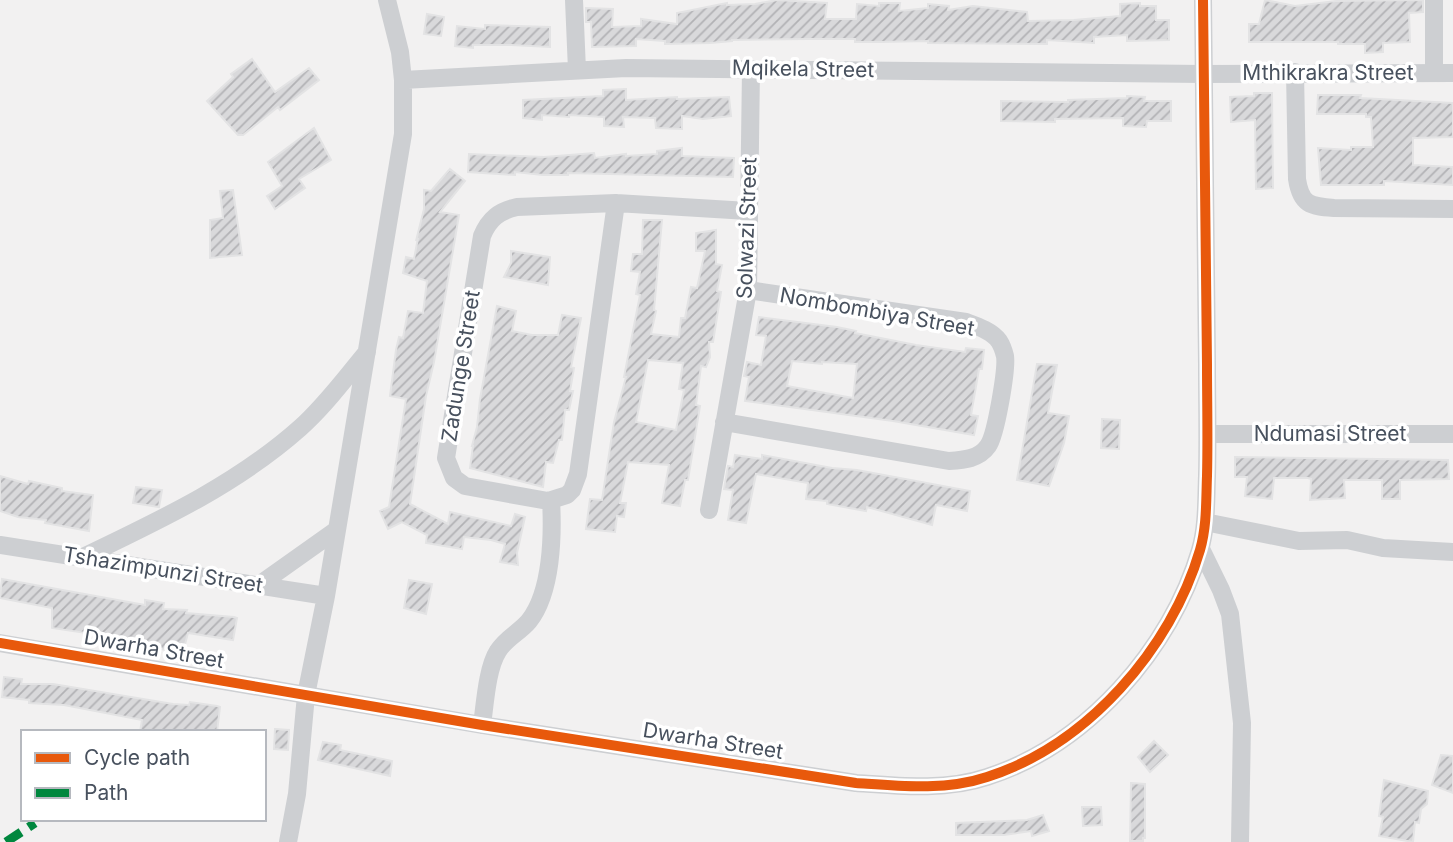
<svg xmlns="http://www.w3.org/2000/svg" width="1453" height="842" viewBox="0 0 1453 842" font-family="Inter,sans-serif">
<style>
.building{fill:url(#building-hatch);stroke:#e3e3e4;stroke-width:2;fill-rule:evenodd}
.lines{fill:none;stroke-linecap:round;stroke-linejoin:round}
.street{stroke:#cdcfd2;stroke-width:18}
.quiet{stroke:#00873e;stroke-width:9;stroke-dasharray:18 9;stroke-linecap:butt}
.cycleway-casing{stroke:#fff;stroke-width:15}
.cycleway{stroke:#e8590c;stroke-width:10}
.labels{text-anchor:middle;stroke-width:7;stroke-linejoin:round;paint-order:stroke}
.street-label{font-size:21px;fill:#48515e;stroke:#fff}
</style>
<defs>
<pattern id="building-hatch" width="6" height="6" patternUnits="userSpaceOnUse" patternTransform="scale(1.75)"><rect width="6" height="6" fill="#d9d9db"/><path d="M-1 1l2-2M0 6l6-6M5 7l2-2" fill="none" stroke="#b2b2b5"/></pattern>
</defs>
<rect width="100%" height="100%" fill="#f2f1f1"/>
<path class="building" d="M777 0 827 3 825 19H856L857 4 879 6V3H900L899 11 928 8V4L949 6 948 10 973 6 1027 12 1028 21 1074 20 1120 16V4L1140 3V6H1156V20H1169V40L1127 41V35L1094 37V43L1047 40V44L928 43V41L880 42H855V39H807L732 40V41L710 43 665 44V41L636 39V46L592 47 591 22H586V8L613 9 612 27 641 26V19L677 24V13L727 3V5L755 4Z
M1265 0 1295 6 1336 1 1423 0V12L1409 13 1410 42 1383 43V52L1365 53V44H1338V42H1249V24H1259Z
M427 14 444 17 441 36 424 34Z
M485 25 550 27V47L511 45H473V48L455 46 457 26 485 29Z
M252 59 275 92 309 68 319 80 280 110 278 107 243 135H238L207 101 233 77 231 74Z
M626 89V100L677 97V99L729 97 731 116 703 119 682 116V129L656 128 655 118 623 117 624 127 604 126V117L569 115V117L542 115V120L523 118V100L603 96V90Z
M1254 93H1272L1273 188 1256 189 1255 120 1231 122 1230 97 1254 96Z
M1318 95H1361L1360 98 1453 103V137L1413 138V165L1453 167V185L1384 181V185H1321L1318 148 1351 150V147H1373L1371 117H1366V114H1317Z
M1127 96 1145 97 1144 101H1171V121H1147L1146 127 1123 126V118L1055 119V122L1001 121V101L1068 102V100L1127 98Z
M314 128 331 160 299 179 305 188 275 209 267 196 282 186 268 162Z
M682 148V156L734 158 733 177 568 173V175H543L515 172V175L468 172 469 154 544 157 594 153 595 158 626 154V156L657 154V151Z
M450 169 465 181 440 212 459 215 434 362 426 396 410 504 448 524 450 512 511 526 515 514 525 517 517 553 518 565 500 562 505 544 491 540 464 537 462 549 426 543 427 535 402 522 388 529 380 511 389 507 406 399 390 396 396 350 399 337 403 338 408 311 423 313 427 281 403 273 406 257 414 259 418 238 416 241 424 209V190L431 191Z
M233 190 242 255 210 258V220L223 218 220 191Z
M643 220H662L654 310 656 311 651 334 679 337 681 318H685L691 287 697 288 705 251H696V233L716 230V264L722 265 717 291 721 292 713 342H709L710 357 706 367 701 366 696 405 700 406 688 480H685L680 506 662 503 669 465 628 462 620 503H626L624 517 617 516 615 532 586 529 590 499 602 500 614 422 626 377H624L640 295 636 294 640 272 631 271 633 254H642ZM648 360 683 363 679 389 684 390 676 430 636 422Z
M511 251 550 257 548 285 504 277 511 263Z
M497 306 516 311 512 331 532 335H558L562 315 581 318 571 367 574 368 570 391H573L569 410H565L562 440H559L553 463 546 462 543 487 470 468 473 446H472L477 427 480 399Z
M759 317 837 327 856 331 855 333 916 345 965 352 966 348 984 350 982 369H979L971 415 978 416 974 435 893 421 745 401 749 377 744 376 747 362 761 365 766 336 756 335ZM792 361 822 364V362L857 364 853 398 787 386Z
M1037 364 1057 365 1048 413 1069 416 1064 443 1049 486 1017 480Z
M1102 419 1120 420 1119 449 1101 448Z
M735 455 762 459V455L832 468 857 470 970 491 967 511 936 505 932 525 867 507 866 511 827 504V501L806 499 808 483 756 474 746 523 728 520 733 490 724 489 728 466 733 467Z
M1235 457 1448 460 1449 479 1400 480V499H1382V480H1344L1345 498 1310 500 1311 479 1308 478H1274L1272 499 1245 496 1247 477H1235Z
M0 476 28 484 29 481 62 488V491L93 495 89 531 45 523 46 520 18 517 0 511Z
M136 487 162 490 159 507 133 503Z
M2 579 145 605V600L164 603 163 609 187 610 186 613 234 617 237 618 233 640 188 633 183 652 160 649V644L52 628V608L0 598Z
M409 580 432 584 426 614 404 608Z
M4 677 22 679 21 684H53L173 704 189 705 190 702 217 706 220 707 217 732H140L142 720 64 705 29 703V700L2 697Z
M275 729 289 730 288 750 274 749Z
M1154 741 1168 755 1150 772 1138 757Z
M323 742 341 745 340 750 392 761 390 776 318 760Z
M1441 755 1453 756V793L1432 785Z
M1384 780 1428 791 1427 804 1421 809 1419 823 1415 822 1413 842 1379 836 1383 817 1379 816Z
M1131 783 1145 784V838H1143V841H1130Z
M1082 807H1101L1102 825 1083 826Z
M1043 815 1049 831 1032 836 1031 831 1004 835H956V823L1027 820Z"/>
<g class="lines">
<path class="street" d="M574 0 577 70
M1295 72 1297 179C1301 205 1310 206 1334 208L1453 209
M1434 73V0
M403 80 626 68 1203 74 1453 73
M616 203 578 474 572 490 567 495 548 501 465 486 454 478 446 458 482 236C489 219 499 211 517 207L616 203 748 211
M724 422 949 461C964 460 979 459 988 446 996 435 1007 369 1005 356 1004 352 1001 344 999 341 992 331 977 326 966 322L748 290
M1208 434H1453
M709 510 748 290 751 69
M1205 522 1299 541 1347 540 1383 548 1453 552
M0 545 326 596
M1201 549 1221 590 1230 614 1242 723 1240 842
M81 558C158 521 236 485 300 428 325 406 346 377 367 352
M259 585 335 531
M0 643 482 725 856 783C899 786 945 791 987 777 1087 745 1171 649 1200 550 1207 526 1206 501 1207 476 1208 439 1207 402 1207 365 1205 244 1204 122 1203 0
M482 725C485 704 487 668 498 651 506 638 520 632 529 621 552 592 553 535 551 500
M288 842 297 794 306 695 326 596 403 134V80L400 52 387 0"/>
<path class="quiet" d="M6 842 35 823"/>
<defs>
<path id="cycleway" d="M0 643 482 725 856 783C899 786 945 791 987 777 1087 745 1171 649 1200 550 1207 526 1206 501 1207 476 1208 439 1207 402 1207 365 1205 244 1204 122 1203 0"/>
</defs>
<use href="#cycleway" class="cycleway-casing"/>
<use href="#cycleway" class="cycleway"/>
</g>
<g class="labels">
<g class="street-label">
<text transform="translate(803 69) rotate(1)" y="7">Mqikela Street</text>
<text x="1328" y="80">Mthikrakra Street</text>
<text transform="translate(747 228) rotate(-88)" y="7">Solwazi Street</text>
<text transform="translate(877 312) rotate(10)" y="7">Nombombiya Street</text>
<text transform="translate(461 366) rotate(-81)" y="7">Zadunge Street</text>
<text x="1330" y="441">Ndumasi Street</text>
<text transform="translate(163 570) rotate(9)" y="7">Tshazimpunzi Street</text>
<text transform="translate(154 649) rotate(10)" y="7">Dwarha Street</text>
<text transform="translate(713 741) rotate(9)" y="7">Dwarha Street</text>
</g>
</g>
<rect x="21" y="730" width="245" height="91" fill="#ffffff" stroke="#b6b9bf" stroke-width="2"/>
<rect x="35" y="753" width="35" height="10" fill="#e8590c" stroke="#b6b9bf" stroke-width="2"/>
<text x="84" y="765" font-size="21" fill="#48515e">Cycle path</text>
<rect x="35" y="788" width="35" height="10" fill="#00873e" stroke="#b6b9bf" stroke-width="2"/>
<text x="84" y="800" font-size="21" fill="#48515e">Path</text>
</svg>
